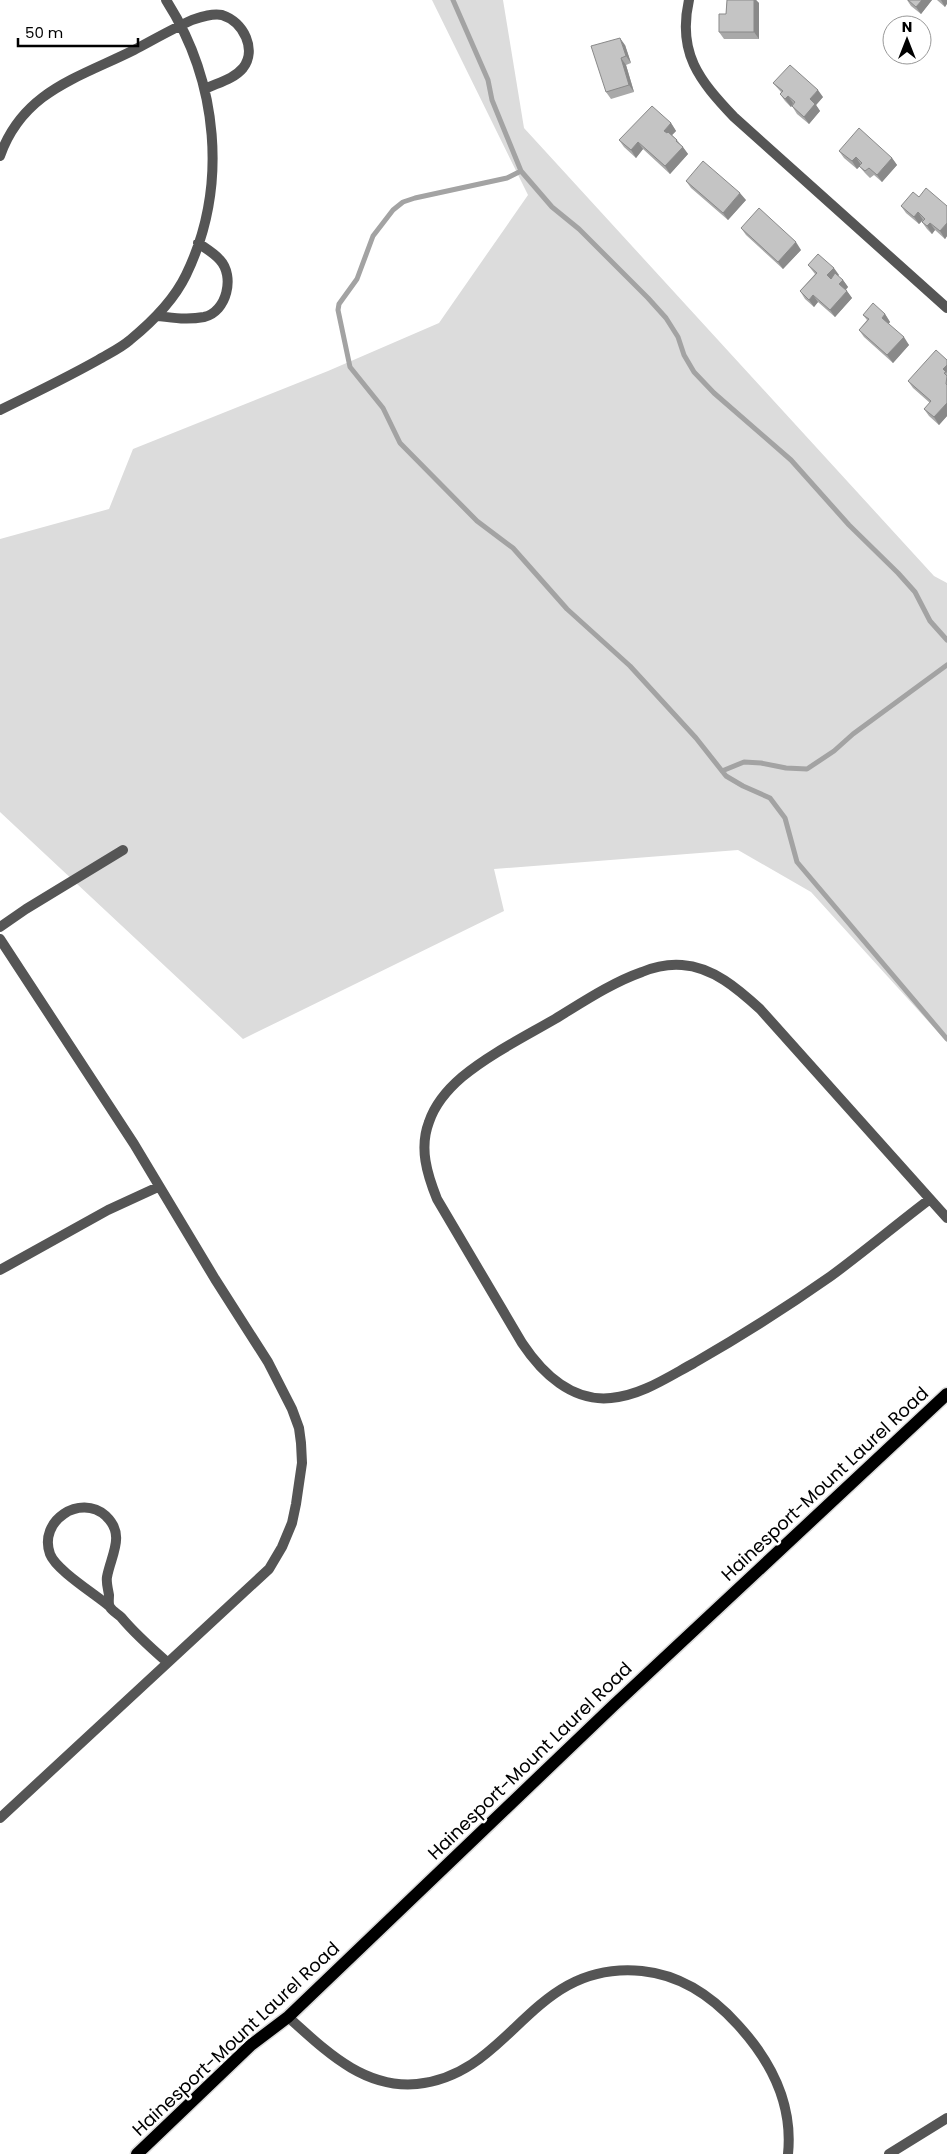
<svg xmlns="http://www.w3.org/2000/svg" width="947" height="2154" viewBox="0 0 947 2154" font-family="Poppins,sans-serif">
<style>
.green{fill:#dcdcdc}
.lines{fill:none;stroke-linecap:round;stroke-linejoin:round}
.stream{stroke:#a3a3a3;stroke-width:5}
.primary-casing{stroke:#dbdbdb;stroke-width:15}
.minor{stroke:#555;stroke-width:10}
.primary{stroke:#000;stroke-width:12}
.wall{fill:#a9a9a9}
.shaded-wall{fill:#898989}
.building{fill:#c4c4c4;stroke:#898989}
.labels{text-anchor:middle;stroke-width:5;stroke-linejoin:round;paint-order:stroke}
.street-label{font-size:18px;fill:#000;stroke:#fff}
</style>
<rect width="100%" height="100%" fill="#fff"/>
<path class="green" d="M432 0H503L524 128 934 576 947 583V1042L811 892 738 850 494 869 504 911 243 1039 0 812V539L109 509 133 449 328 371 439 323 528 195Z"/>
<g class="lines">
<path class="stream" d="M453 0 488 80 492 100 521 171 552 207 579 229 648 298 666 318 678 337 684 355 694 372 714 393 791 460 849 525 898 573 915 592 930 621 947 640
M521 171 507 178 415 198 403 202 393 210 373 236 357 279 339 304 338 310 350 367 383 408 400 443 477 521 513 548 567 609 630 666 696 738 726 776 743 786 770 798 785 818 797 862 947 1039
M722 771 744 762 761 763 786 768 807 769 834 751 853 734 947 665"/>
<defs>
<path id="primary" d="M137 2154 251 2045 288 2017 614 1705 947 1394"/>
</defs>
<use href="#primary" class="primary-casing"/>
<path class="minor" d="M689 0C677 53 699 80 734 117L947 308
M0 156C23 91 78 78 134 50 153 40 172 29 192 20 201 17 212 13 222 15 244 22 257 50 243 68 234 79 217 83 205 89
M157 316C173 318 188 320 204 317 227 312 235 276 220 260 214 253 205 248 198 243
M0 410C33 394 66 378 98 360 108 354 121 348 130 340 152 322 174 300 186 275 229 186 218 81 166 0
M0 927 26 909 123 850
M0 939 134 1144 215 1279 268 1362 292 1409 299 1428 301 1443 302 1463 296 1504 292 1523 282 1547 269 1569 0 1818
M930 1199C897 1224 865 1251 831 1276 787 1307 741 1336 694 1363 668 1377 642 1395 611 1398 572 1402 542 1373 522 1343L437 1199C427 1174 419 1148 429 1122 435 1104 448 1089 462 1077 490 1054 524 1037 555 1019 583 1002 611 983 642 972 654 967 669 964 682 965 713 967 738 989 760 1009L947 1218
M0 1270 108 1210 158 1187
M109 1606C95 1594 56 1570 50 1554 38 1521 80 1493 106 1516 126 1535 111 1555 107 1577 106 1582 108 1589 109 1595 109 1599 108 1604 110 1607 112 1611 118 1614 121 1617 135 1634 151 1648 167 1662
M288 2017C325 2050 363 2089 417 2084 512 2075 530 1960 642 1971 681 1975 712 1996 738 2025 771 2061 793 2105 788 2154
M889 2154 947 2118"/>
<use href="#primary" class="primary"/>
</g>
<path class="wall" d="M727 0H756L759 3V39H724L719 32 726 14Z
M907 0H932L921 14 911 6Z
M937 0H947L945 7Z
M625 45 631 63 626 65 634 92 611 99 606 92Z
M773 83 823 97 816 105 820 111 809 124 797 114 792 106 794 104 791 107 785 101 780 94 781 92Z
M671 123 676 131 672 135 677 140 688 154 670 174 643 149 636 158 624 147 619 140Z
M839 151 892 158 897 165 882 182 874 175 870 178 865 173 859 166 861 165 857 169 844 158Z
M686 181 746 200 728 220 691 188Z
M919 197 947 206V236L945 239 935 230 932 234 927 229 922 222 923 220 919 224 906 213 901 206Z
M741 228 801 250 783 269 746 235Z
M808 265 839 275 838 276 843 280 848 287 846 290 852 298 835 317 818 302 814 307 805 299 800 291 815 274Z
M885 314 890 322 888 324 909 345 893 363 864 337 859 330 867 320 863 315Z
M947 360V416L939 425 929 416 924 409 930 403 913 388 908 381Z"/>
<path class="shaded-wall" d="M754 0H756L759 3V39L754 32Z
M922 0H932L921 14 916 7Z
M941 0H947V4L945 7Z
M620 38 625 45 631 63 626 56Z
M621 58 626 65 634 92 629 85Z
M818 90 823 97 816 105 820 111 809 124 804 117 810 99Z
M788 96 793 103 791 107 785 99Z
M671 123 676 131 669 138 664 131Z
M638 142 643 149 636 158 631 150Z
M683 147 688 154 670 174 665 166Z
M856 157 861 165 857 169 852 161Z
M892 158 897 165 882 182 877 175Z
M740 193 746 200 728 220 723 213Z
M918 212 923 220 919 224 914 217Z
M930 223 935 230 932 234 927 226Z
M947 223V236L945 239 940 231Z
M796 242 801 250 783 269 778 262Z
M834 268 839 275 832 282 827 275Z
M843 280 848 287 844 291 839 284Z
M847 291 852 298 835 317 830 310Z
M813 295 818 302 814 307 809 300Z
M885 314 890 322 887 326 882 318Z
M904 337 909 345 893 363 887 355Z
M947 365V373L943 369Z
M947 403V416L939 425 934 417Z"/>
<path class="building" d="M727 0H754V32H719V14H726Z
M908 0H922L916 7Z
M620 38 626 56 621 58 629 85 606 92 591 46Z
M790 65 818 90 810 99 815 104 804 117 792 106 795 102 788 96 785 99 780 94 783 91 773 83Z
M652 106 671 123 664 131 667 133 668 132 677 140 676 141 683 147 665 166 638 142 631 150 619 140Z
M859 128 892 158 877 175 869 168 865 171 859 166 862 163 856 157 852 161 839 151Z
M703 161 740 193 723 213 686 181Z
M926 188 947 206V223L940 231 930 223 927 226 922 222 925 219 918 212 914 217 901 206 913 192 919 197Z
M759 208 796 242 778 262 741 228Z
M818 254 834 268 827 275 831 279 835 273 843 280 839 284 847 291 830 310 813 295 809 300 800 291 817 273 808 265Z
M873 303 885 314 882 318 904 337 887 355 859 330 869 319 863 315Z
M936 350 947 360V365L943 369 946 372 944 373 947 376 946 384 947 385V403L934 417 924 409 931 401 908 381Z"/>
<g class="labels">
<g class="street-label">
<text transform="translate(825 1484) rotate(-43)" y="6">Hainesport-Mount Laurel Road</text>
<text transform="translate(530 1761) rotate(-44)" y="6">Hainesport-Mount Laurel Road</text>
<text transform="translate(236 2039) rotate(-43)" y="6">Hainesport-Mount Laurel Road</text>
</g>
</g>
<g transform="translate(907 40)"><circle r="24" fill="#ffffff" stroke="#999999"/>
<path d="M0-4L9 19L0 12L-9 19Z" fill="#000000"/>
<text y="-8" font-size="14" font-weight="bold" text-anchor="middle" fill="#000000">N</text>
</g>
<path d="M18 38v8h120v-8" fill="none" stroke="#000000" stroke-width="2.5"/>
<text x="25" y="38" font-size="15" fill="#000000" stroke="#ffffff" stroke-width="4" paint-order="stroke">50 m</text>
</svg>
